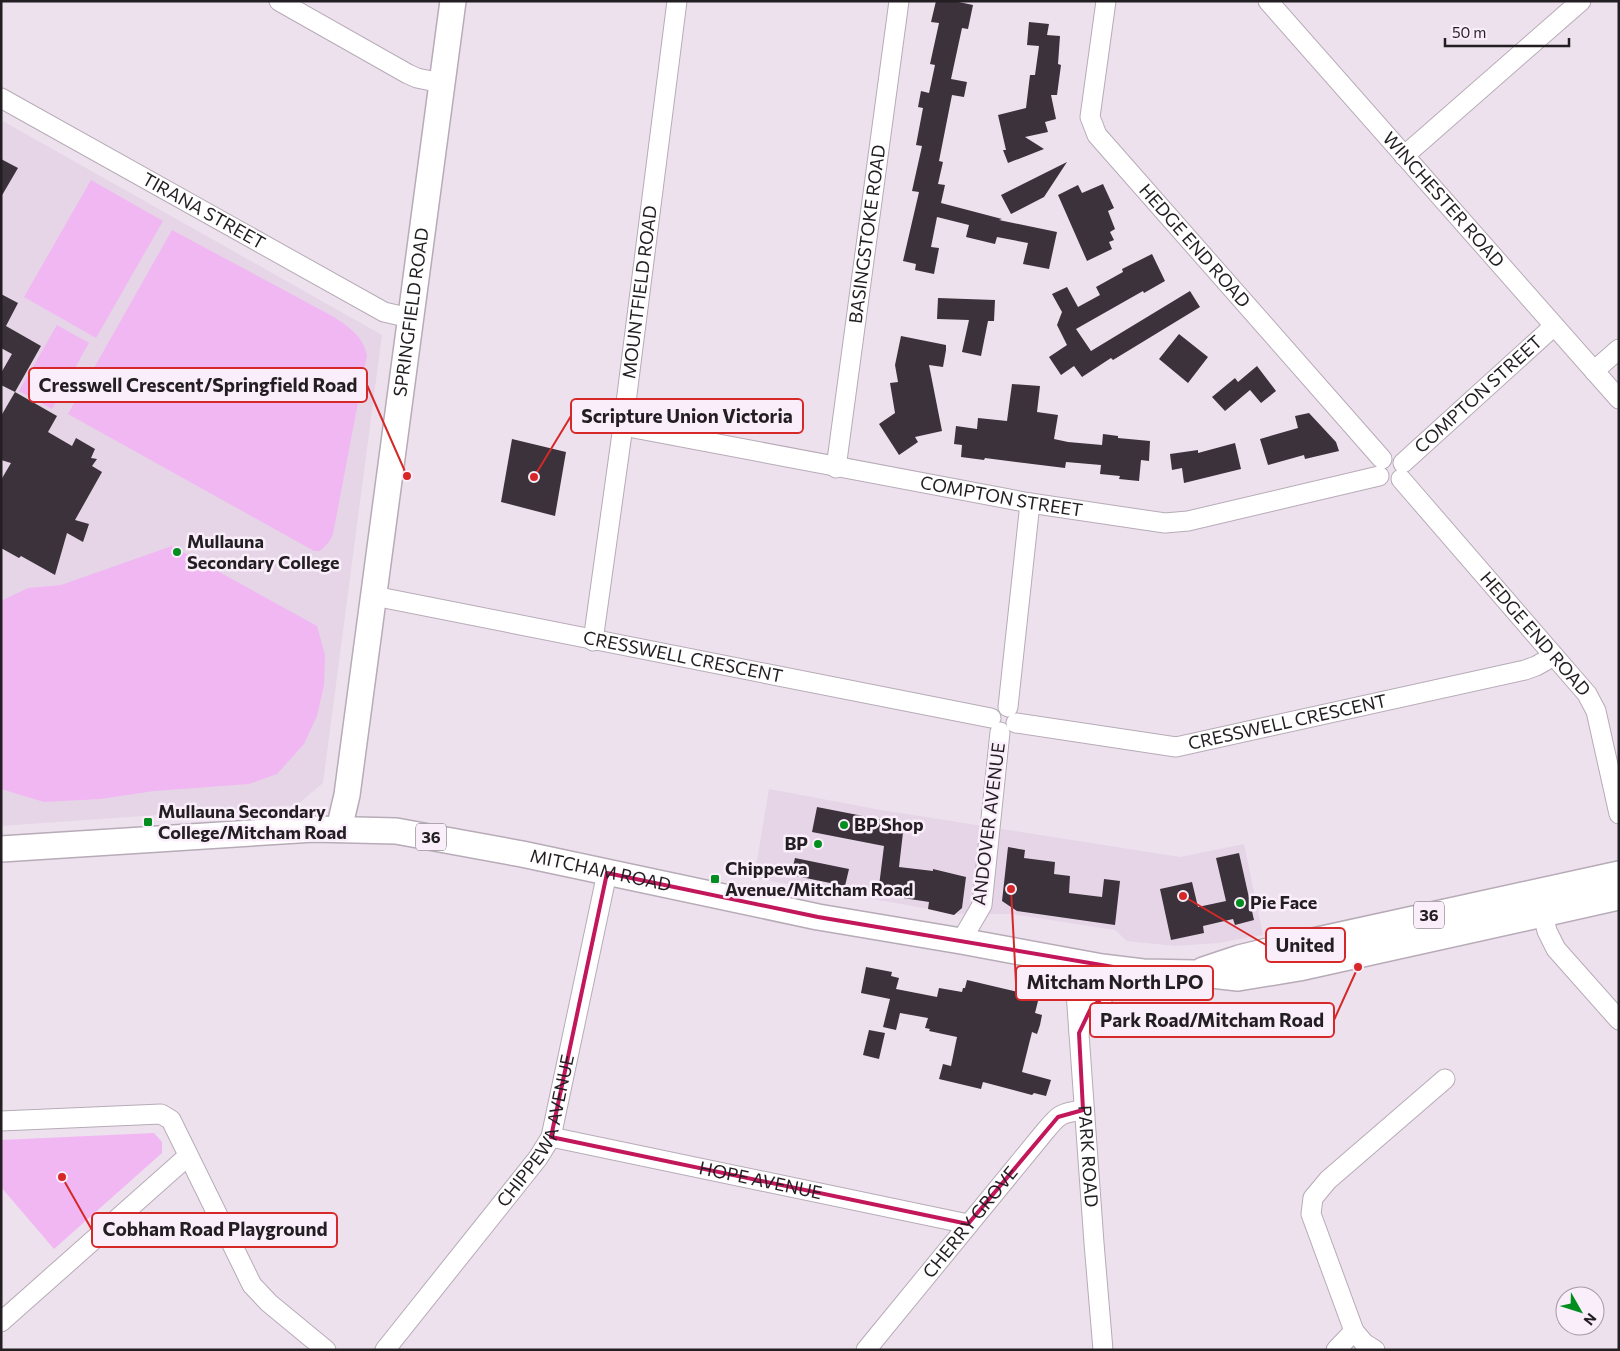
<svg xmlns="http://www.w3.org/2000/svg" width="1620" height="1351" viewBox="0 0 1620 1351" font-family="Commissioner,sans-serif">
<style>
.built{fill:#e6d5e7}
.green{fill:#f0b7f3}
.building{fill:#3b323b}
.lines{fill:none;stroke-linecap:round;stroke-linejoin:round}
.minor-casing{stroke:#b7abb7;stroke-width:21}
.major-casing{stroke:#b7abb7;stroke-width:28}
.minor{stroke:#fff;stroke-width:19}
.major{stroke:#fff;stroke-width:25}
.marked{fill:none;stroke:#c2185b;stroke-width:4;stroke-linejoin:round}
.poi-dot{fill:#028e1f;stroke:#faeefb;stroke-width:2}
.labels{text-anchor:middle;stroke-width:5;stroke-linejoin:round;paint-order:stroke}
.shield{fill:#faeefb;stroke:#635c63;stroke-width:1}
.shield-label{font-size:16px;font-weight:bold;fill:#221e22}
.street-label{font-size:18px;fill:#221e22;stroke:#faeefb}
.poi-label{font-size:18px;font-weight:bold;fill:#221e22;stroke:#faeefb;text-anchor:start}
.leader{fill:none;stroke:#d62828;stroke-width:2}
.callout-dot{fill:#d62828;stroke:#faeefb;stroke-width:2}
.callout{fill:#faeefb;stroke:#d62828;stroke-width:2}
.callout-label{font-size:19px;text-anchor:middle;font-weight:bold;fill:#221e22}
</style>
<rect width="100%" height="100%" fill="#ede1ed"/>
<path class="built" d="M1 120 382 335 323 783 297 805 1 826Z
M769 789 881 810 1180 857 1244 844 1263 935 1218 943 1175 946 1127 941 1115 930 1011 914H958L754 878Z"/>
<path class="green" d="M91 180 163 221 96 338 24 297Z
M172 230 334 317C349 327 363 336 367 355L333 534 329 542 320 551H314L68 414Z
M57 325 89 343 52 409 19 391Z
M172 546 317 626 325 655 324 685 317 716 304 744 277 774 249 784 154 791 100 799 44 802 1 789V601L28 588 61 585Z
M154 1133 162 1142V1153L54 1249 1 1187V1140Z"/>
<path class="building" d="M936 1H954L973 5 968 29 962 28 951 79 967 82 964 97 952 95 939 161 943 162 938 184 945 185 941 203 1002 219 999 220 1057 232 1049 269 1023 264 1028 243 997 237 995 244 966 237 969 225 937 217 931 247 939 248 934 274 915 270 916 264 903 261 919 192 912 191 922 146 916 145 923 108 918 107 921 91 929 93 935 65 930 64 939 23 931 22Z
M1029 22 1049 24 1047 35 1060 36 1058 64 1061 65 1057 95H1051L1056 119 1045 122 1048 132 1025 137 1044 149 1008 163 1003 150H1006L998 115 1026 108 1030 75H1035L1039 46 1027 45Z
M1 159 18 168 1 197Z
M1067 162 1044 197 1011 214 1001 195Z
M1103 184 1114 208 1108 211 1115 229 1110 232 1114 240 1109 242 1112 249 1087 261 1058 195 1078 185 1082 193Z
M1152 254 1165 281 1144 293 1143 291 1076 329 1091 351 1190 291 1200 307 1113 360 1111 358 1082 377 1074 366 1061 375 1049 357 1067 345 1057 325 1062 312 1052 294 1067 287 1078 307 1100 295 1096 287 1123 272 1122 269Z
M1 294 18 303 6 326 41 346 15 392 1 385V373L12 354 1 348Z
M938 298 995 300 994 321H988L981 356 962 352 969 320 937 319Z
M1179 334 1208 357 1188 383 1159 359Z
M901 336 946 345V350L943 367 929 365 942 431 915 437 918 442 899 455 879 424 895 413 890 383 898 382 895 365Z
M1257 366 1276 391 1261 403 1250 390 1225 411 1212 397 1235 378 1238 382Z
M1012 384 1040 386 1037 412 1058 415 1054 439 1068 442 1102 445 1103 434 1118 436V438L1150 441 1149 461 1141 460 1139 481 1119 479 1120 476 1100 474 1101 465 1066 462 1065 468 985 458 984 460 961 457 962 445 954 444 956 426 977 429 978 418 1007 421Z
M15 392 57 416 48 432 72 446 76 438 95 449 91 458 97 459 92 466 102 472 75 520 89 524 83 542 67 533 55 575 21 556 19 558 1 548V480L11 463 1 460V416Z
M1309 413 1336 442 1339 451 1305 459 1304 455 1268 465 1260 439 1298 428 1295 416Z
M512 439 566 452 555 516 501 502Z
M1235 443 1241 469 1184 483 1182 468 1172 470 1170 454 1198 450V453Z
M817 807 904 824 899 867 933 871V869L966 877 962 908 954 915 928 909 929 902 878 894 884 846 812 832Z
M1008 847 1025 850 1024 858 1055 862 1054 874 1070 876 1069 893 1102 897 1104 879 1120 881 1115 925 1017 911 1002 901Z
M1239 853 1254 920 1235 925 1233 919 1203 926 1204 933 1171 940 1160 889 1192 882 1198 907 1226 901 1216 858Z
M795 858 849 869 845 886 791 875Z
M866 967 892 972 891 976 899 978 896 989 937 997 939 988 962 992 963 988H965L967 980 1039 997 1035 1013 1042 1015 1040 1025 1037 1034 1032 1032 1022 1072 1051 1080 1046 1096 1034 1093 1032 1095 983 1082 981 1089 939 1079 943 1064 951 1066 957 1037 929 1031 930 1029 925 1028 928 1018 900 1013 896 1030 883 1027 890 999 861 993Z
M869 1030 885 1033 879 1059 863 1055Z"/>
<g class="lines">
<defs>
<g id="minor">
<path d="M279 1 408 74 417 78 441 83"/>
<path id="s1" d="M1106 1 1090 117 1097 135 1382 459"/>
<path id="s2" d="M1268 1 1619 399"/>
<path id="s3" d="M1 98 384 312 410 318"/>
<path d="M1404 156 1581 1"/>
<path d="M1594 371 1619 349"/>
<path id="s4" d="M623 426 1030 503 1165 523 1188 521 1379 476"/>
<path id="s5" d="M1403 463 1554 326"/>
<path id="s6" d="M836 468 899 1"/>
<path id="s7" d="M1401 479 1587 694 1596 711 1619 814"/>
<path id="s8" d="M374 596 991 718"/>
<path id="s9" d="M593 641 623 426 677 1"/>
<path d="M1008 707 1030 503"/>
<path id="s10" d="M1016 723 1176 747 1525 670 1536 666 1554 656"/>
<path d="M1543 914 1547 931 1556 949 1619 1020"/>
<path d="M961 941 982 905 1000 732"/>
<path id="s11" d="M1080 962 1076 992 1094 1243 1103 1350"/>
<path d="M1079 1032 1090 1010 1115 984 1142 972"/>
<path d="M1 1121 161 1114 171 1120 252 1285 269 1303 326 1350"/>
<path id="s12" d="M551 1137 968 1224"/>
<path d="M1 1322 188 1156"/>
<path id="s13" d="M385 1350 538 1158 551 1137 607 873"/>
<path id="s14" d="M866 1350 1042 1135C1058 1116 1058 1113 1083 1110"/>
<path d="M1336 1350 1354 1331"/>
<path d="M1375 1350 1364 1343 1354 1331 1311 1214 1313 1198 1328 1180 1445 1079"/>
</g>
<g id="major">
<path id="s15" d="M339 829 347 795 453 1"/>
<path id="s16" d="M1 849 314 829 396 831 522 854 818 917 961 941 1102 967 1143 972 1194 973 1238 978 1299 968 1619 897"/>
<path d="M1203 970 1239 958 1272 950 1619 874"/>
</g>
</defs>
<use href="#minor" class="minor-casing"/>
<use href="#major" class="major-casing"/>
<use href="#minor" class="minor"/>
<use href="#major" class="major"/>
</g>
<path class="marked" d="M607 873 818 917 1143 972 1115 984 1090 1010 1079 1033 1083 1110 1058 1117 968 1224 551 1137Z"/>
<g class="poi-dot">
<circle cx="177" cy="552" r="5"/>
<rect x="143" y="817" width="10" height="10" rx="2.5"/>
<circle cx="844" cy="825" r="5"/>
<circle cx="818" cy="844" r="5"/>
<rect x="710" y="874" width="10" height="10" rx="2.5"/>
<circle cx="1240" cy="903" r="5"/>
</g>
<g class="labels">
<g class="shield">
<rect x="416" y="823.5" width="30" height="27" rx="4"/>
<rect x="1414" y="901.5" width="30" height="27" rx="4"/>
</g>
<g class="shield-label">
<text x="431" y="843">36</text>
<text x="1429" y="921">36</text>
</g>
<g class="street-label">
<text dy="6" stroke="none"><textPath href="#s2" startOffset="265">WINCHESTER ROAD</textPath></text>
<text dy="6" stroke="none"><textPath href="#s3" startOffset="232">TIRANA STREET</textPath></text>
<text dy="6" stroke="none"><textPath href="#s6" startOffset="236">BASINGSTOKE ROAD</textPath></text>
<text dy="6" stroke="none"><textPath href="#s1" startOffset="284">HEDGE END ROAD</textPath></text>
<text dy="6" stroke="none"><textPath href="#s9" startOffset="352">MOUNTFIELD ROAD</textPath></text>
<text dy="6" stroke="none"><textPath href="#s15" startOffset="522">SPRINGFIELD ROAD</textPath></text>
<text dy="6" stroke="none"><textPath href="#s5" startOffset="102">COMPTON STREET</textPath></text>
<text dy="6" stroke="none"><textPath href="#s4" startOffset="385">COMPTON STREET</textPath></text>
<text dy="6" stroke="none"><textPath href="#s7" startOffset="205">HEDGE END ROAD</textPath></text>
<text dy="6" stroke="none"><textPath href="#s8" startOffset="315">CRESSWELL CRESCENT</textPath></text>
<text dy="6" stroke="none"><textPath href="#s10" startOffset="276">CRESSWELL CRESCENT</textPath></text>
<text transform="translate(989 824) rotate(-83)" y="6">ANDOVER AVENUE</text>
<text dy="6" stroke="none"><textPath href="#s16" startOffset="604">MITCHAM ROAD</textPath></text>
<text dy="6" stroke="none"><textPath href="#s13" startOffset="270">CHIPPEWA AVENUE</textPath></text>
<text dy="6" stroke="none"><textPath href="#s11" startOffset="195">PARK ROAD</textPath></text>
<text dy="6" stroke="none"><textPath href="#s12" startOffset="214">HOPE AVENUE</textPath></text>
<text dy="6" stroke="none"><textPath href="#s14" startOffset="165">CHERRY GROVE</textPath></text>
</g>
<g class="poi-label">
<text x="187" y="548">Mullauna<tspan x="187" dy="21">Secondary College</tspan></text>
<text x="158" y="818">Mullauna Secondary<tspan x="158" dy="21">College/Mitcham Road</tspan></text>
<text x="854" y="831">BP Shop</text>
<text x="808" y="850" text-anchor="end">BP</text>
<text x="725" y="875">Chippewa<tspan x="725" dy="21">Avenue/Mitcham Road</tspan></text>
<text x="1250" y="909">Pie Face</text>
</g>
</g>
<path class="leader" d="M407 476L367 385M534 477L571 416M1183 896L1266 945M1011 889L1016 983M1358 967L1334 1020M62 1177L92 1230"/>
<g class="callout-dot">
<circle cx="407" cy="476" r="5"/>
<circle cx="534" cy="477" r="5"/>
<circle cx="1183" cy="896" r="5"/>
<circle cx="1011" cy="889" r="5"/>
<circle cx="1358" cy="967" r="5"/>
<circle cx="62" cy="1177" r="5"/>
</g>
<g class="callout">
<rect x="29" y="368" width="338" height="34" rx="5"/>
<rect x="571" y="399" width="232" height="34" rx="5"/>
<rect x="1266" y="928" width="79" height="34" rx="5"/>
<rect x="1016" y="966" width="197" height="34" rx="5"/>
<rect x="1090" y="1003" width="244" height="34" rx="5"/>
<rect x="92" y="1213" width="245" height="34" rx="5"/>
</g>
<g class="callout-label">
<text x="198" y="392">Cresswell Crescent/Springfield Road</text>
<text x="687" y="423">Scripture Union Victoria</text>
<text x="1305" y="952">United</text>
<text x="1115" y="989">Mitcham North LPO</text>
<text x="1212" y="1027">Park Road/Mitcham Road</text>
<text x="215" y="1236">Cobham Road Playground</text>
</g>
<rect width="1620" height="1351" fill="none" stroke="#221e22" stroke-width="5"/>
<g transform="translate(1580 1311) rotate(129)"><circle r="24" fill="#faeefb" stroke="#a49ba4"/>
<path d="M0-4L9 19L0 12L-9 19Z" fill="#028e1f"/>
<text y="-8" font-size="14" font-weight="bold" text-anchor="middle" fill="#221e22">N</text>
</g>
<path d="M1445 38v8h124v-8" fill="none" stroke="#221e22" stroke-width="2.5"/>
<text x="1452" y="38" font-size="15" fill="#221e22" stroke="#faeefb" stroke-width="4" paint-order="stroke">50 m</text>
</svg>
